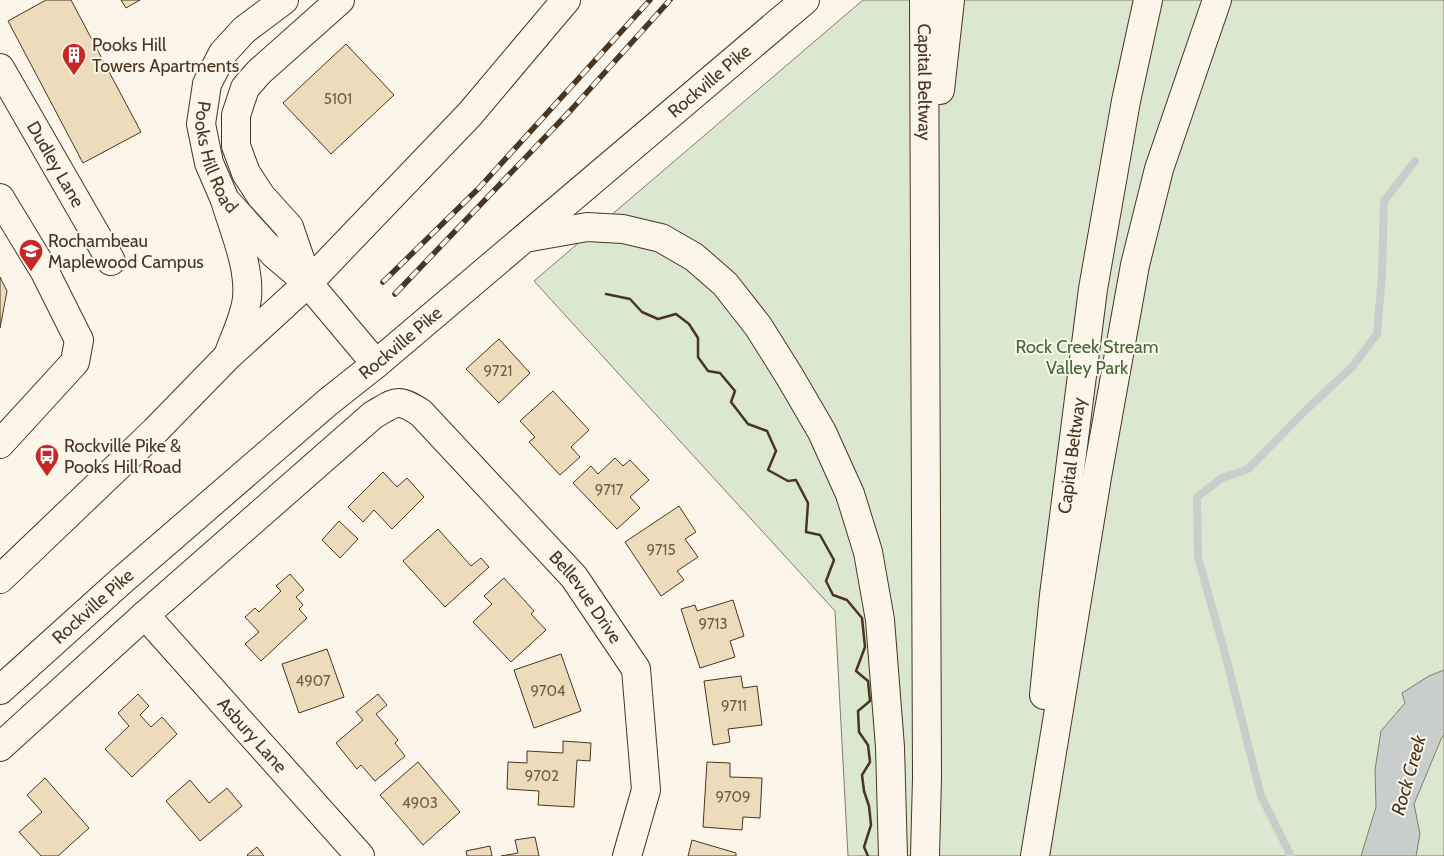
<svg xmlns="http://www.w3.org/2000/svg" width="1444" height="856" viewBox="0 0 1444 856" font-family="Cabin,sans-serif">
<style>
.green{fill:#dce7d0;stroke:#887966}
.water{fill:#c9cecd;stroke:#887966}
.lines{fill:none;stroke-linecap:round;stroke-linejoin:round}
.stream{stroke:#c9cecd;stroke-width:8}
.building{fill:#ecdcbc;stroke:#4a3520}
.minor-casing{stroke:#4a3520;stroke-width:30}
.major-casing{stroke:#4a3520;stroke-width:30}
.highway-casing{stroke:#4a3520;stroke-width:30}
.minor{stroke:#fbf6e9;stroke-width:28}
.major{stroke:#fbf6e9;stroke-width:28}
.highway{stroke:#fbf6e9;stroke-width:28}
.rail-casing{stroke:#4a3520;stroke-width:5.5}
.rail{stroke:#fbf6e9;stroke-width:4;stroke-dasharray:11;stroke-linecap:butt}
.wall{stroke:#4a3520;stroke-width:2.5}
.labels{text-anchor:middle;stroke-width:4;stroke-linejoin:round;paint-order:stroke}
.number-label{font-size:15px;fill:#725f47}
.poi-label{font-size:18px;fill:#4a3520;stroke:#fbf6e9;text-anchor:start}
.street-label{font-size:18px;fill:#4a3520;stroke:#fbf6e9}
.park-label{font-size:18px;fill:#436837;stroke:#fbf6e9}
.water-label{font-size:19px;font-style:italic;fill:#4a3520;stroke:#fbf6e9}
</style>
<rect width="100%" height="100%" fill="#fbf6e9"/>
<path class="green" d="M863 0H1444V856H848L835 611 534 281Z"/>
<path class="water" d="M1444 670V735L1442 737 1414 804 1420 834 1416 856H1361L1376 807 1375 770 1381 731 1405 703 1402 693 1429 676Z"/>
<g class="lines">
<path class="stream" d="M1291 856 1261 796 1226 657 1198 557 1197 497 1222 478 1248 469 1306 410 1352 367 1377 334 1382 275 1384 201 1415 161"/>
</g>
<path class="building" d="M46 0H71L141 132 83 163 8 21Z
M121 0H140L126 8Z
M346 44 394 95 331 154 283 103Z
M0 277 7 291 0 328Z
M499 339 530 373 499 403 466 369Z
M553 391 589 430 571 447 580 457 560 475 529 442 535 437 520 421Z
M615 458 623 466 630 460 649 480 630 497 640 508 617 529 573 483 591 466 598 474Z
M383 472 397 487 407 478 424 497 392 529 374 510 363 522 348 507Z
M679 506 696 532 685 539 698 557 677 571 684 580 661 596 625 542Z
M339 521 358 539 340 558 322 540Z
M438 529 471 566 481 558 489 567 445 607 403 561Z
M290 574 304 590 296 597 303 605 299 609 307 618 261 661 245 644 259 632 245 617 255 608 259 612 281 591 276 586Z
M504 578 534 611 531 614 546 630 511 662 473 622 492 604 484 596Z
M733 600 744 636 730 641 735 657 700 668 681 609 695 605 697 611Z
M327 649 344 697 299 713 282 664Z
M561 654 581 711 534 728 514 670Z
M741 676 743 688 757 686 762 725 728 729 730 742 713 745 704 681Z
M138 694 149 706 140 715 151 727 162 717 177 734 132 777 105 749 129 726 118 713Z
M378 694 387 705 376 714 398 740 395 743 405 756 375 781 361 765 357 769 336 743 363 720 356 712Z
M563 741 591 743 590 761 577 760 574 807 538 805 539 791 507 789 508 762 527 763V751L563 753Z
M418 762 460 812 423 845 380 795Z
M707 762 730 763V777L762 778 760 818 743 817 742 830 703 827Z
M45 778 89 828 58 856H41L19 832 42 812 27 795Z
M190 780 209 803 227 788 242 806 200 841 166 801Z
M535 837 539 856H501L518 853 515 840Z
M692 840 736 853V856H688Z
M490 846 492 856H467L466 851Z
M257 847 264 856H248L247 855Z"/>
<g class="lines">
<defs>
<g id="minor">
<path id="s1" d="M284 0 244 30 223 53 207 84 201 124 209 163 225 200 273 253 308 283 376 364"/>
<path id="s2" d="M0 68 111 261"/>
<path d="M0 198 45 272 79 340 75 362 0 444"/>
<path d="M308 282 289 227 261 196 246 173 236 146V115L245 88 259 72 340 0"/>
<path id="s3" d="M145 615 360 856"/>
<path id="s4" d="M0 747 145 615 373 415C396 402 397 397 421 413L574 577 636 669 646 790 627 856"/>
</g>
<g id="major">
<path d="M225 200C234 231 250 266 247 298 245 317 235 336 229 353"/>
<path d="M0 579 155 431 227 357 308 283 470 114 566 0"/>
<path id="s5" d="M0 690 120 582 328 402 376 364 805 0"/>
</g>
<g id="highway">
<path id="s6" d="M924 0 927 778 925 856"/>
<path d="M940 90 950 0"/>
<path d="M525 238 587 227 623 229 661 238 694 257 725 284 758 326 790 377 822 432 850 494 868 552 880 620 890 747 893 856"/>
<path id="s7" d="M1044 695 1054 595 1093 289 1126 101 1148 0"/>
<path d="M1035 856 1097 477 1135 265 1159 169 1217 0"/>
</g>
</defs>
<use href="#minor" class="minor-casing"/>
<use href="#major" class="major-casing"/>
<use href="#highway" class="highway-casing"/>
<use href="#minor" class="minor"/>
<use href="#major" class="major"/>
<use href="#highway" class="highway"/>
<defs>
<path id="rail" d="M383 282 479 188 650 0
M395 294 571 110 670 0"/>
</defs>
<use href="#rail" class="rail-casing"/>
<use href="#rail" class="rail"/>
<path class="wall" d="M606 294 630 299 642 312 658 319 676 314 689 324 698 338V357L708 371 720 373 735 391 731 402 748 424 767 431 776 451 768 470 788 481 796 480 808 503 806 532 820 535 834 560 826 581 833 595 847 600 862 618 865 647 856 671 868 681 870 701 858 711 859 732 868 745 870 762 862 775 864 791 869 806 871 825 864 847 868 856"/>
</g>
<defs>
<symbol id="building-pin" viewBox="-11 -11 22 30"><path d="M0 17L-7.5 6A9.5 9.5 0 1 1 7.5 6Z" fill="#c62828" stroke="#fbf6e9"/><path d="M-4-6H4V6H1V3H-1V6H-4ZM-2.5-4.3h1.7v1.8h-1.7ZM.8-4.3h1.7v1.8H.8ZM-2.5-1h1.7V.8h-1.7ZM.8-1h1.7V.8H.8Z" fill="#fff"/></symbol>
<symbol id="school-pin" viewBox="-11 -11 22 30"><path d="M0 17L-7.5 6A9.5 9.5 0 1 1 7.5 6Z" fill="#c62828" stroke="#fbf6e9"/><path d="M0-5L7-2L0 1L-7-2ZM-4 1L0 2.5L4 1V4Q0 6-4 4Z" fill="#fff"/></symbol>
<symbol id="bus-pin" viewBox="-11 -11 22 30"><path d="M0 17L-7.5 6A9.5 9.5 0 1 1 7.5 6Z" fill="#c62828" stroke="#fbf6e9"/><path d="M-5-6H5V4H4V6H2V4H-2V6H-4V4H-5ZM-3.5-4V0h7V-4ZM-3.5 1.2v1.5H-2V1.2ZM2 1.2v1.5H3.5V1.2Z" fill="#fff"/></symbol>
</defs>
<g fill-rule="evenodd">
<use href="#building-pin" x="60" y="41" width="28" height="38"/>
<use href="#school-pin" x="17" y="237" width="28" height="38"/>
<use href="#bus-pin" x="33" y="442" width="28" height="38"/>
</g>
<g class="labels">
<g class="number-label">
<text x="338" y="104">5101</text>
<text x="498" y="376">9721</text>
<text x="609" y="495">9717</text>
<text x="661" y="555">9715</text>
<text x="713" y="629">9713</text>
<text x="313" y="686">4907</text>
<text x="548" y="696">9704</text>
<text x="734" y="711">9711</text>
<text x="542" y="781">9702</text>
<text x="733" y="802">9709</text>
<text x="420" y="808">4903</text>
</g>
<g class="poi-label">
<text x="92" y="51">Pooks Hill<tspan x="92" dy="21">Towers Apartments</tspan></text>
<text x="48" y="247">Rochambeau<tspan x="48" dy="21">Maplewood Campus</tspan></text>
<text x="64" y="452">Rockville Pike &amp;<tspan x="64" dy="21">Pooks Hill Road</tspan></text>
</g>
<g class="street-label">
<text dy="6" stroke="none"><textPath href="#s5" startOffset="935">Rockville Pike</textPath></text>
<text dy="6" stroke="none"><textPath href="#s6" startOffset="82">Capital Beltway</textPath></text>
<text dy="6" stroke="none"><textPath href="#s1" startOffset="192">Pooks Hill Road</textPath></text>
<text dy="6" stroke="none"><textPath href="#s2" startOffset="111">Dudley Lane</textPath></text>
<text dy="6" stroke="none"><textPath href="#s5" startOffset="530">Rockville Pike</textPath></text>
<text dy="6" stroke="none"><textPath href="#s7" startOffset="241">Capital Beltway</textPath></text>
<text dy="6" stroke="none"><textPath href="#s4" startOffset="800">Bellevue Drive</textPath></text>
<text dy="6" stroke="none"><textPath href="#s5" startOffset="125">Rockville Pike</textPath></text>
<text dy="6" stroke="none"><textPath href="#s3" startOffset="161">Asbury Lane</textPath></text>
</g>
<g class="park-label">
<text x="1087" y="353">Rock Creek Stream<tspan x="1087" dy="21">Valley Park</tspan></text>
</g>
<g class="water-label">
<text transform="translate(1408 775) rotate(-74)" y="7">Rock Creek</text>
</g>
</g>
</svg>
